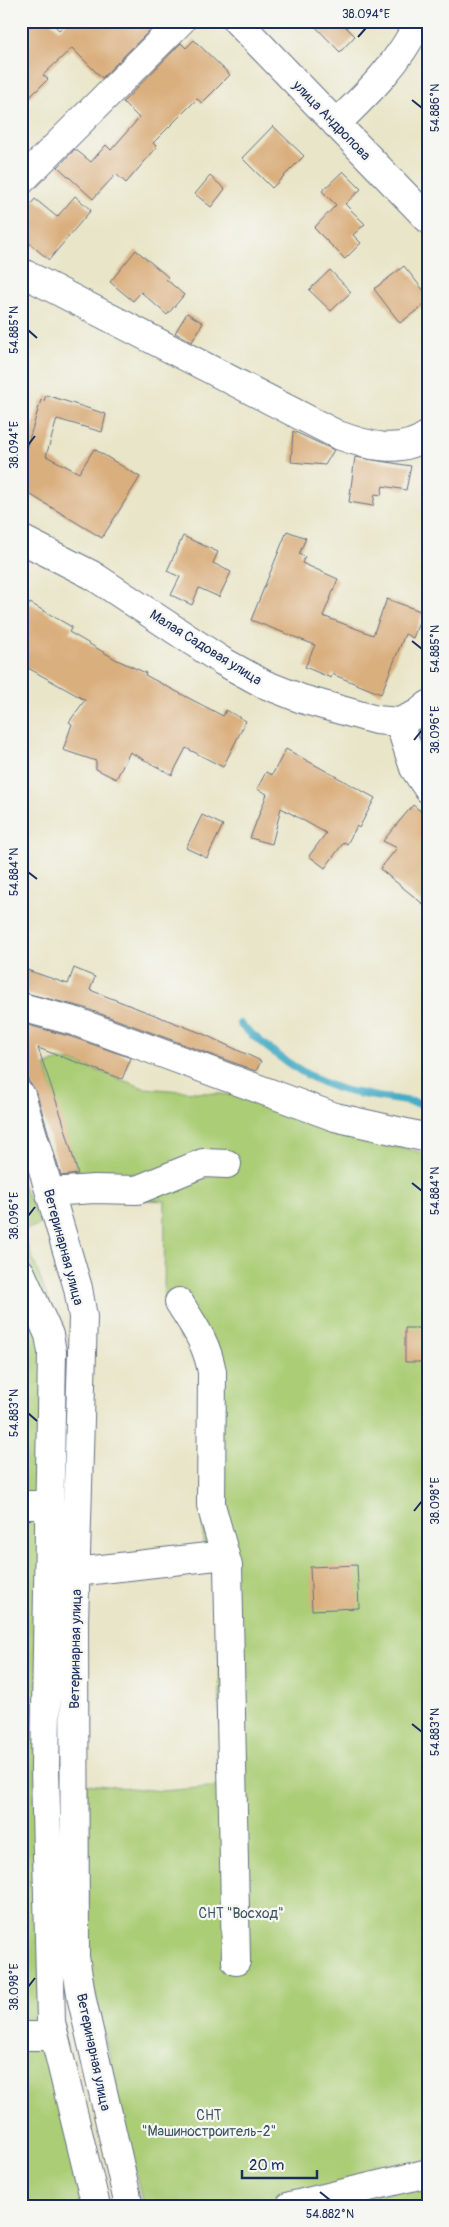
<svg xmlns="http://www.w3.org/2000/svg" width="449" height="2227" viewBox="0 0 449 2227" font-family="Pangolin,sans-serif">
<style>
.green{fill:#abcd76;stroke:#637e6a}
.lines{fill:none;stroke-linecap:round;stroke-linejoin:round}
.stream{stroke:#47acc6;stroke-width:8}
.building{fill:#daaf7e}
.minor-casing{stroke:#636f83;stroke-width:30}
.minor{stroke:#fff;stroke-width:28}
.ticks{fill:none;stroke:#1b2f5e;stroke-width:2}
.labels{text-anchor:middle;stroke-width:4.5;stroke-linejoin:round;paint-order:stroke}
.street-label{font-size:14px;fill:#1b2f5e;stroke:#f6f6f2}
.park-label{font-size:14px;fill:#3f5664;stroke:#f6f6f2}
.neatline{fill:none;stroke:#1b2f5e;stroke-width:2}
.ticks-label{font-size:12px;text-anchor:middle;fill:#1b2f5e}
</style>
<rect width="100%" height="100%" fill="#f6f6f2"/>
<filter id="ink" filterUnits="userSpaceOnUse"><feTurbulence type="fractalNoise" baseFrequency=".02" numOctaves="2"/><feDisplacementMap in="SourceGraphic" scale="10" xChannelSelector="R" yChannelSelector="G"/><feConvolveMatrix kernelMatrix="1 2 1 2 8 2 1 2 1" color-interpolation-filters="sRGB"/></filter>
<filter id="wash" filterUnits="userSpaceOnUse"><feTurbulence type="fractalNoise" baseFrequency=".0096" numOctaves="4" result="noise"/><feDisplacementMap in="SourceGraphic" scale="20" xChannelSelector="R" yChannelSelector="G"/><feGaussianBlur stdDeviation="1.12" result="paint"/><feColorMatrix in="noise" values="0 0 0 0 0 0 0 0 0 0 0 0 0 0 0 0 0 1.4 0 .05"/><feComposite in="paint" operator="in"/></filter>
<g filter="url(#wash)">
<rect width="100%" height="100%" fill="#e9e5c8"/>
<path class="green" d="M59 1060 72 1061 144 1088 245 1096 352 1136 428 1154V2206H143L89 1966 86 1784 162 1791 221 1786 218 1569 203 1550 205 1381 193 1342 181 1339 164 1298 165 1201 93 1197 80 1182 45 1066Z
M21 1182 41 1224 22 1231 64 1340 55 1775 60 2022 108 2206H21Z"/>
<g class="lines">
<path class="stream" d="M240 1024C269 1050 302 1077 340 1089 368 1097 399 1099 428 1105"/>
</g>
<g id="blocks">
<path class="building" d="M30 21H50L59 30 68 21H159L102 78 72 48 43 75 48 79 21 106V29Z
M310 21H340L355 36 340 52Z
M194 40 230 75 202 103 197 99 153 143 157 147 126 183 116 174 93 199 58 167 75 149 91 162 106 145 111 150 139 118 123 102 181 43 186 48Z
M273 126 304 156 272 188 242 158Z
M343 171 361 189 345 204 365 224 353 235 361 243 345 259 314 228 336 205 322 191Z
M210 176 225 189 211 207 195 194Z
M75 196 91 210 49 260 21 236V216L35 199 57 217Z
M136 250 168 277 166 279 184 295 167 315 141 292 133 301 110 282Z
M404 266 428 296V302L400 323 374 289Z
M330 270 351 292 331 311 309 290Z
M187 313 203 323 192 342 175 333Z
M46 395 106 414 102 432 57 419 46 456 79 473 94 449 140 477 102 538 21 489V466L41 400 44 401Z
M293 431 334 450 325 465 291 462Z
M355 457 411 466 406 490 383 486 381 495 375 494 373 506 349 502Z
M287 531 306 538 299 554 305 557 302 563 338 579 323 616 373 635 387 599 423 612 413 638 405 634 381 694 332 674 331 678 305 667 315 645 251 620Z
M183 536 218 552 213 563 231 572 219 597 199 588 192 605 171 595 180 577 167 571Z
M30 603 72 627 69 632 117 660 146 673 145 675 223 716 226 710 246 721 223 767 186 748 172 775 130 752 116 779 96 769V761L63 750 72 724 69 722 85 700 21 664V619Z
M286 749 375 798 359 828 357 826 347 844 344 842 325 868 309 856 326 833 281 808 272 844 250 838 267 794 257 789 266 772 272 775Z
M413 805 428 817V908L380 869 397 848 383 841Z
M202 815 223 825 207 858 186 848Z
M21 968 68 984 74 968 95 977 90 990 201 1033 261 1061 256 1071 82 1007 21 992Z
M21 1023 72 1037 131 1058 122 1079 38 1048 62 1118 78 1174 61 1176 36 1091 29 1082 21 1058Z
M405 1328H428V1362H405Z
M357 1565 359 1608 312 1610 310 1567Z"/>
</g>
</g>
<g filter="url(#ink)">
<use href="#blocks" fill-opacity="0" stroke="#636f83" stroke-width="1"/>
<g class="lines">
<defs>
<path id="minor" d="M237 21 428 219
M336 124C368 93 400 62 419 21
M21 181 181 21
M21 272 338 435C368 446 400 455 428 435
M21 539 92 575 222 661 264 684 302 699 376 720 399 722 417 714 428 705
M399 722 414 768 428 789
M21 1007 77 1022 335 1117 428 1138
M21 1095 78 1288 83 1317 74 1622 75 1957 82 2000 129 2206
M50 1192 94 1189 137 1190 203 1163 227 1164
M21 1273 49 1335 52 1352 45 1769 51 2022 96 2206
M179 1302C194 1326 207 1343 212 1372L211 1505 228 1566 236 1961
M21 1505H50
M76 1572 225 1555
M21 2036H53
M290 2206 428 2173"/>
</defs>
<use href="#minor" class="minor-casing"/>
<use href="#minor" class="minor"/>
</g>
</g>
<path class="ticks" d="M358 37 366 28M412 100 422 108M28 330 37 338M28 445 35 436M412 641 422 649M414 740 422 730M28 872 37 879M412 1183 422 1191M28 1216 35 1207M28 1413 37 1421M414 1511 422 1501M412 1724 422 1732M28 1987 35 1978M320 2192 330 2200"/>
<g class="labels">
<g class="street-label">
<text transform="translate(332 120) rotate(46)" y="5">улица Андропова</text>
<text transform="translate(206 647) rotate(32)" y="5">Малая Садовая улица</text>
<text transform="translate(64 1247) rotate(75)" y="5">Ветеринарная улица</text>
<text transform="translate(75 1649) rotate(-89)" y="5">Ветеринарная улица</text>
<text transform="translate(94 2052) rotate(78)" y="5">Ветеринарная улица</text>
</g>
<g class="park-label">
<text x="241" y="1918">СНТ "Восход"</text>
<text x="209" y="2120">СНТ<tspan x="209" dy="16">"Машиностроитель-2"</tspan></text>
</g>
</g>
<rect width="449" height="2227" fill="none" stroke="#f6f6f2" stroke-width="55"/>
<path d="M242 2170v8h75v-8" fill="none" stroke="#1b2f5e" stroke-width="2.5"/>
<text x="249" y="2170" font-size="15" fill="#1b2f5e" stroke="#f6f6f2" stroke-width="4" paint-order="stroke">20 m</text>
<rect x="28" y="28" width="394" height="2172" class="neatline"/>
<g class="ticks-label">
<text x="366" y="18">38.094°E</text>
<text transform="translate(435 108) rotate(-90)" y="4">54.886°N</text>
<text transform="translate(14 330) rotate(-90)" y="4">54.885°N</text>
<text transform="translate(14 445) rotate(-90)" y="4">38.094°E</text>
<text transform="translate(435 649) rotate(-90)" y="4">54.885°N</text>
<text transform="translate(435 730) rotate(-90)" y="4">38.096°E</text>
<text transform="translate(14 872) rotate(-90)" y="4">54.884°N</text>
<text transform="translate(435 1191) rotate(-90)" y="4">54.884°N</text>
<text transform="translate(14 1216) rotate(-90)" y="4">38.096°E</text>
<text transform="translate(14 1413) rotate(-90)" y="4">54.883°N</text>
<text transform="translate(435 1501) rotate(-90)" y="4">38.098°E</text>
<text transform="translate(435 1732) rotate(-90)" y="4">54.883°N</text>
<text transform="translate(14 1987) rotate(-90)" y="4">38.098°E</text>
<text x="330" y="2218">54.882°N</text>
</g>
</svg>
